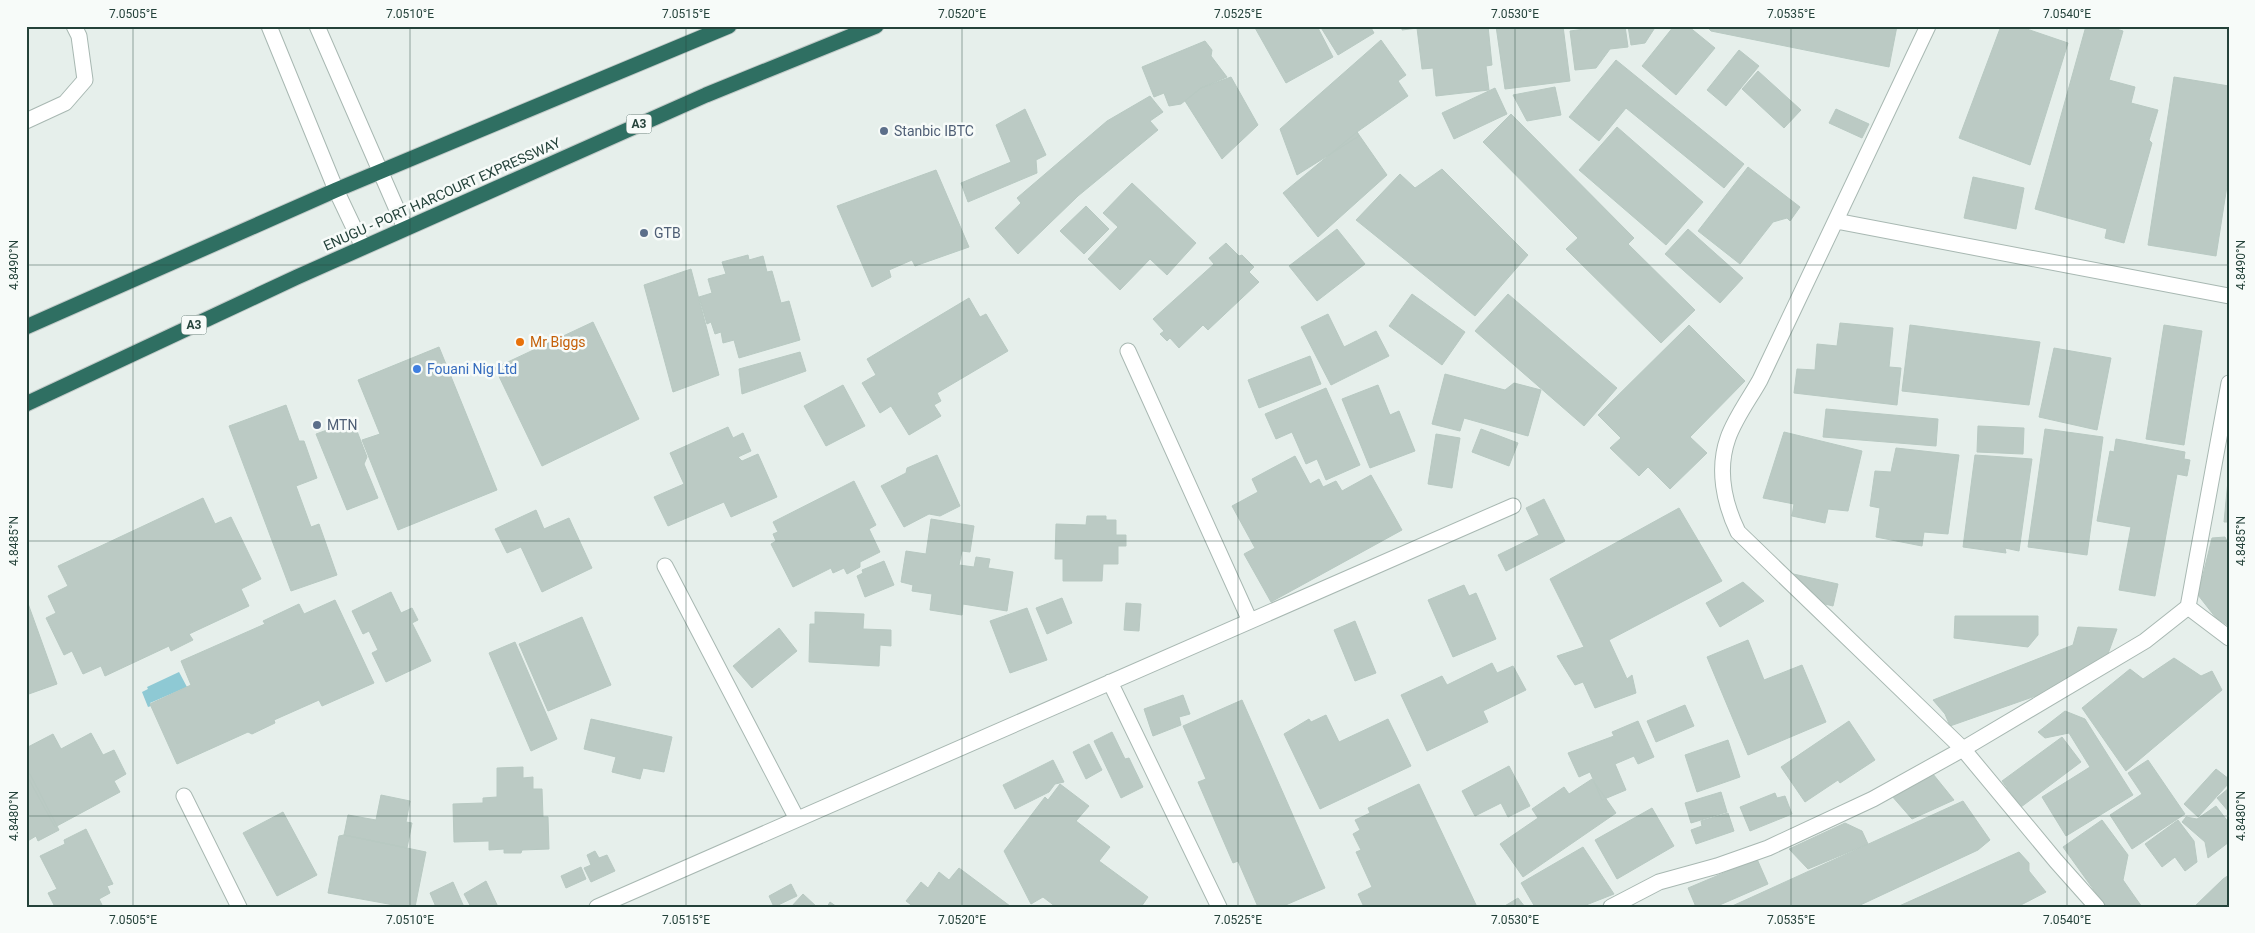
<svg xmlns="http://www.w3.org/2000/svg" width="2255" height="933" viewBox="0 0 2255 933" font-family="Roboto,sans-serif">
<style>
.water{fill:#8ec9d4}
.building{fill:#bbcac4;stroke:#b8c9c2}
.lines{fill:none;stroke-linecap:round;stroke-linejoin:round}
.minor-casing{stroke:#a8b8b2;stroke-width:17}
.highway-casing{stroke:#c2cac8;stroke-width:17}
.minor{stroke:#fff;stroke-width:15}
.highway{stroke:#2f6f62;stroke-width:15}
.ticks{fill:none;stroke:#24423a;stroke-width:1;stroke-opacity:0.45}
.service-dot{fill:#5c6f8a;stroke:#f7fbf9;stroke-width:2}
.food-dot{fill:#e8710a;stroke:#f7fbf9;stroke-width:2}
.shop-dot{fill:#3f7fe0;stroke:#f7fbf9;stroke-width:2}
.labels{text-anchor:middle;stroke-width:5;stroke-linejoin:round;paint-order:stroke}
.shield{fill:#f7fbf9;stroke:#637a73;stroke-width:1}
.shield-label{font-size:12px;font-weight:bold;fill:#24423a}
.service-label{font-size:14px;fill:#4e5e75;stroke:#f7fbf9;text-anchor:start}
.street-label{font-size:14px;fill:#24423a;stroke:#f7fbf9}
.food-label{font-size:14px;fill:#c56008;stroke:#f7fbf9;text-anchor:start}
.shop-label{font-size:14px;fill:#366cbe;stroke:#f7fbf9;text-anchor:start}
.neatline{fill:none;stroke:#24423a;stroke-width:2}
.ticks-label{font-size:12px;text-anchor:middle;fill:#24423a}
</style>
<rect width="100%" height="100%" fill="#e6efeb"/>
<path class="water" d="M179 672 187 687 150 703 151 706 148 707 142 692 148 689 147 687Z"/>
<path class="building" d="M1254 26H1317L1333 57 1286 83Z
M1320 26H1370L1374 33 1338 55Z
M1402 26H1488L1492 65 1486 66 1489 90 1436 96 1433 68 1422 69 1417 28 1402 30Z
M1496 26H1563L1570 81 1505 89Z
M1607 26H1625L1628 47 1610 49 1596 68 1575 70 1570 31Z
M1628 26H1656L1645 43 1631 45Z
M1674 26H1688L1715 48 1676 95 1642 66Z
M1706 26H1897L1889 67 1711 31Z
M2001 26H2018L2068 43 2030 165 1959 138Z
M2086 26H2107L2123 31 2109 80 2135 87 2131 103 2158 110 2149 140 2152 143 2124 243 2105 238 2107 229 2035 209Z
M1381 40 1406 75 1398 81 1408 96 1357 132 1359 136 1297 175 1280 129Z
M1205 41 1212 50 1211 56 1227 77 1201 88 1181 104 1169 106 1164 93 1154 97 1142 67Z
M1739 50 1759 66 1726 106 1707 90Z
M1616 60 1744 164 1724 188 1626 108 1599 141 1569 117Z
M1758 71 1801 110 1784 128 1742 89Z
M1231 77 1258 125 1222 159 1185 101 1201 88Z
M2174 77 2229 86V173L2216 256 2148 245Z
M1555 87 1561 115 1527 121 1513 95Z
M1495 88 1507 114 1454 139 1442 113Z
M1150 96 1163 112 1150 121 1158 130 1078 196 1018 254 995 228 1021 203 1017 198 1107 121Z
M1025 109 1046 155 1036 160 1037 173 968 202 961 183 1011 162 996 125Z
M1836 109 1869 124 1862 138 1829 123Z
M1511 114 1634 238 1628 244 1695 310 1661 343 1566 249 1578 238 1483 142Z
M1617 127 1703 202 1666 245 1579 170Z
M1357 132 1387 175 1318 237 1283 193Z
M1748 167 1800 207 1790 221 1787 218 1773 222 1740 264 1698 231Z
M1442 169 1528 255 1475 316 1356 220 1400 174 1415 188Z
M936 170 969 247 915 266 912 260 889 270 891 277 872 287 837 206Z
M1973 177 2024 188 2016 229 1964 218Z
M1132 183 1196 243 1167 275 1150 259 1120 290 1088 259 1118 227 1103 213Z
M1086 206 1109 229 1084 254 1060 231Z
M1337 229 1365 264 1317 301 1289 266Z
M1688 229 1743 278 1720 303 1665 254Z
M1226 243 1239 256 1242 255 1254 267 1249 272 1259 282 1208 330 1203 325 1179 348 1170 338 1167 341 1160 334 1164 331 1153 319 1214 264 1209 258Z
M748 255 749 260 763 256 767 272 772 271 781 303 789 301 800 340 739 358 734 340 723 343 721 332 715 334 711 322 707 324 699 297 712 293 708 279 726 274 722 262Z
M691 269 719 375 673 392 644 285Z
M1412 294 1465 332 1442 365 1389 326Z
M1508 294 1617 388 1584 426 1475 331Z
M969 298 980 317 986 314 1008 351 937 393 941 401 934 405 941 416 909 435 891 406 880 413 862 383 876 375 867 359Z
M1328 314 1344 347 1376 331 1389 356 1331 385 1301 327Z
M593 322 639 419 542 466 495 368Z
M1840 323 1893 328 1889 367 1901 368 1897 405 1794 393 1797 369 1815 370 1817 344 1837 346Z
M1689 325 1745 381 1690 437 1707 453 1670 489 1648 467 1639 476 1610 448 1621 438 1598 415Z
M1910 325 2040 342 2029 405 1902 391Z
M2164 325 2202 331 2184 445 2146 439Z
M439 347 497 490 398 530 362 440 380 434 358 380Z
M2054 348 2111 358 2097 430 2039 417Z
M800 352 806 371 742 394 739 369Z
M1310 356 1321 384 1259 408 1248 380Z
M1445 374 1505 390 1514 383 1541 390 1528 436 1464 418 1460 431 1432 424Z
M843 385 865 426 826 446 804 406Z
M1378 385 1390 415 1399 411 1415 451 1370 468 1342 399Z
M1326 388 1360 465 1326 480 1317 459 1306 464 1292 432 1276 439 1265 414Z
M286 405 299 441H304L317 478 296 486 311 527 319 524 337 575 291 591 229 426Z
M1826 409 1938 419 1936 446 1823 437Z
M349 422 351 428 355 426 367 457 364 464 378 498 347 510 316 434Z
M1978 426 2024 428 2023 454 1977 452Z
M728 427 733 438 743 433 751 451 738 457 742 461 758 454 777 497 731 517 724 502 668 526 654 497 684 484 670 453Z
M1481 429 1518 443 1509 466 1472 452Z
M2045 429 2103 437 2087 555 2028 547Z
M1784 432 1862 451 1848 511 1828 509 1825 523 1792 516 1794 504 1763 498Z
M1436 434 1460 438 1452 488 1428 484Z
M2116 439 2185 452 2184 459 2190 460 2187 476 2177 474 2155 596 2119 590 2131 527 2097 521 2110 451 2114 452Z
M1896 448 1959 455 1948 534 1924 532 1922 546 1876 537 1880 508 1870 506 1875 471 1891 472Z
M937 455 960 506 940 516 929 514 904 527 881 486 906 473 907 468Z
M1975 455 2032 459 2019 551 2005 548 2006 553 1963 547Z
M1295 456 1310 484 1319 479 1323 487 1336 481 1342 491 1371 475 1402 530 1271 602 1244 554 1255 548 1232 506 1258 492 1252 479Z
M2229 470V522H2224Z
M854 481 876 525 869 529 880 552 860 562V567L847 574 844 568 833 573 831 568 793 587 771 544 776 541 773 534 778 532 773 522Z
M203 498 215 524 231 517 261 579 241 589 249 606 189 634 193 640 171 651 169 646 105 676 101 666 83 674 72 651 64 655 46 618 56 613 48 596 68 586 58 566Z
M1544 499 1565 541 1506 571 1498 555 1539 535 1526 508Z
M1679 508 1722 581 1609 640 1627 679 1632 675 1636 693 1595 708 1583 682 1575 685 1557 656 1584 647 1550 579Z
M536 510 544 529 569 518 592 568 542 592 521 547 507 553 495 529Z
M1087 516H1106V520H1116V535H1126V546H1118V564H1103L1102 581H1063V559H1055L1056 524 1086 525Z
M931 519 974 526 970 552 962 551 959 565 974 567 976 557 990 559 988 568 1013 572 1007 611 963 604 962 615 930 610 932 594 912 591 913 585 901 582 906 551 926 554Z
M2225 537 2229 545V626L2216 618 2198 595 2212 538Z
M884 561 894 585 865 597 857 576 863 573 862 570Z
M1769 573H1789L1838 584 1833 606 1809 600Z
M1743 582 1764 601 1720 627 1706 603Z
M1464 585 1469 596 1476 593 1496 639 1453 657 1428 600Z
M391 592 401 613 412 608 418 620 412 623 431 661 386 682 372 653 378 650 369 631 363 634 352 611Z
M26 598 57 684 26 695Z
M1062 598 1072 623 1047 634 1036 608Z
M335 600 374 683 322 706 319 700 274 720 275 723 252 734 248 732 177 764 150 704 191 685 181 661 265 624 263 621 299 604 304 614Z
M1126 603 1141 604 1139 631 1124 630Z
M1027 608 1047 660 1010 673 990 621Z
M815 612 864 614 863 629 891 630V646L880 645 879 666 809 662 810 624H815Z
M1955 616H2038V635L2028 647 1954 638Z
M582 617 611 685 548 711 519 644Z
M1355 621 1376 673 1355 681 1334 630Z
M2078 627 2117 629 2101 673 1950 726 1945 714 1933 700 2073 645Z
M779 628 797 651 752 688 733 666Z
M1748 640 1764 680 1802 665 1826 722 1748 755 1707 657Z
M515 642 557 739 531 751 489 653Z
M2174 658 2201 676 2212 671 2222 690 2126 771 2082 708 2130 669 2143 679Z
M1492 663 1497 673 1513 666 1526 690 1483 711 1488 722 1427 751 1401 695 1442 676 1447 685Z
M1183 695 1190 714 1179 717 1181 725 1153 736 1144 709Z
M1242 700 1325 888 1281 907H1258L1238 861 1233 863 1198 782 1206 779 1183 726Z
M1685 705 1694 726 1656 742 1647 721Z
M2065 711 2085 719 2133 795 2066 836 2042 797 2090 767 2069 733 2045 738 2038 732Z
M1326 715 1339 742 1388 719 1411 766 1320 809 1284 734 1309 719 1311 722Z
M591 719 672 737 664 772 643 768 640 779 612 772 616 757 584 749Z
M1638 721 1654 757 1638 764 1634 756 1615 764 1626 790 1602 800 1590 772 1579 777 1568 753 1614 736 1612 732Z
M1849 721 1875 760 1840 783 1838 780 1805 802 1781 767Z
M1112 732 1125 759 1129 758 1143 787 1121 798 1094 741Z
M91 733 103 755 114 750 126 774 114 781 120 792 55 827 26 774V748L53 734 61 749Z
M2062 737 2081 762 2021 807 2002 781Z
M1728 740 1740 777 1697 792 1685 755Z
M1089 744 1102 770 1086 779 1073 752Z
M1053 760 1064 782 1055 784 1049 792 1015 809 1003 785Z
M2148 760 2185 814 2132 849 2110 815 2142 794 2128 773Z
M1509 766 1530 806 1508 817 1501 803 1475 816 1462 791Z
M523 767V778L533 777V789H542L543 817H548L549 849 522 850 521 853H504V849L489 850V841L454 842 453 804 483 803V798L497 797V768Z
M2216 769 2229 779V783L2198 817 2184 804Z
M30 774 59 830 38 841 36 836 26 842V775Z
M1933 774 1954 800 1912 819 1891 795Z
M1592 779 1616 813 1523 877 1500 844 1538 818 1532 809 1564 787 1569 794Z
M1060 784 1089 806 1076 821 1110 847 1099 861 1148 897 1141 907H1056L1043 897 1031 904 1004 851 1045 797 1048 800Z
M1419 784 1477 907H1364L1358 894 1372 887 1356 852 1361 850 1353 834 1360 830 1355 820 1370 813 1368 808Z
M2229 788V812L2217 798Z
M1721 792 1727 812 1691 823 1685 803Z
M1775 793 1777 798 1785 796 1792 814 1750 831 1740 807Z
M381 795 410 801 406 822 412 823 407 848 344 835 348 815 376 820Z
M1963 801 1990 840 1978 850 1856 907H1730Z
M2216 806 2229 823V842L2208 858 2205 842 2182 822 2186 817 2197 819Z
M1652 808 1674 846 1617 879 1595 840Z
M283 812 317 875 277 896 243 833Z
M1728 813 1734 831 1696 844 1691 830 1702 826 1701 821Z
M2102 820 2128 855 2123 880 2142 907H2106L2063 847Z
M2178 820 2194 841 2197 862 2185 871 2175 857 2162 867 2145 844Z
M1845 823 1862 831 1868 844 1808 869 1789 849Z
M86 829 113 884 107 886 110 893 99 899 103 907H55L48 893 57 889 40 856 65 844 64 840Z
M344 835 426 852 415 907H405L328 893 339 836Z
M1583 847 1614 894 1581 907H1535L1521 883Z
M595 851 599 858 607 855 615 871 591 882 584 868 591 865 587 855Z
M2019 852 2029 863V871L2046 892 2017 907H1897Z
M1757 859 1768 884 1715 907H1696L1688 888Z
M581 867 586 879 566 888 561 876Z
M959 868 1010 906 914 907 906 901 921 882 928 888 939 872 949 880Z
M2229 875V907H2194L2223 879Z
M486 881 498 907H471L464 894Z
M453 882 464 907H436L430 893Z
M791 884 797 896 774 907 769 896Z
M803 894 817 907H791Z
M1518 898 1525 907H1503Z
M830 902 837 907H827Z"/>
<g class="lines">
<defs>
<path id="minor" d="M269 26 336 190 363 247
M317 26 405 228
M1928 26 1760 380C1750 398 1735 418 1728 438 1717 469 1724 503 1738 532L1963 749 2056 861 2097 907
M26 121 65 103 85 80 79 36 74 26
M1836 221 2229 296
M1128 351 1250 621
M665 566 797 819
M2188 607 2229 638
M1110 682 1219 907
M184 796 239 907
M597 907 1513 506
M1611 907 1659 882 1717 866 1768 848 1873 799 1963 749 2145 641 2188 607 2229 383"/>
<path id="highway" d="M26 327 336 190 729 26
M26 404 297 277 706 95 876 26"/>
</defs>
<use href="#minor" class="minor-casing"/>
<use href="#highway" class="highway-casing"/>
<use href="#minor" class="minor"/>
<use href="#highway" class="highway"/>
</g>
<path class="ticks" d="M133 26V907M410 26V907M686 26V907M962 26V907M1238 26V907M1515 26V907M1791 26V907M2067 26V907M26 265H2229M26 541H2229M26 816H2229"/>
<g class="service-dot">
<circle cx="884" cy="131" r="5"/>
<circle cx="644" cy="233" r="5"/>
<circle cx="317" cy="425" r="5"/>
</g>
<circle class="food-dot" cx="520" cy="342" r="5"/>
<circle class="shop-dot" cx="417" cy="369" r="5"/>
<g class="labels">
<g class="shield">
<rect x="626.5" y="114.5" width="25" height="19" rx="4"/>
<rect x="181.5" y="315.5" width="25" height="19" rx="4"/>
</g>
<g class="shield-label">
<text x="639" y="128">A3</text>
<text x="194" y="329">A3</text>
</g>
<g class="service-label">
<text x="894" y="136">Stanbic IBTC</text>
<text x="654" y="238">GTB</text>
<text x="327" y="430">MTN</text>
</g>
<g class="street-label">
<text transform="translate(442 194) rotate(-24)" y="5">ENUGU - PORT HARCOURT EXPRESSWAY</text>
</g>
<g class="food-label">
<text x="530" y="347">Mr Biggs</text>
</g>
<g class="shop-label">
<text x="427" y="374">Fouani Nig Ltd</text>
</g>
</g>
<rect width="2255" height="933" fill="none" stroke="#f7fbf9" stroke-width="55"/>
<rect x="28" y="28" width="2200" height="878" class="neatline"/>
<g class="ticks-label">
<text x="133" y="18">7.0505°E</text>
<text x="410" y="18">7.0510°E</text>
<text x="686" y="18">7.0515°E</text>
<text x="962" y="18">7.0520°E</text>
<text x="1238" y="18">7.0525°E</text>
<text x="1515" y="18">7.0530°E</text>
<text x="1791" y="18">7.0535°E</text>
<text x="2067" y="18">7.0540°E</text>
<text transform="translate(14 265) rotate(-90)" y="4">4.8490°N</text>
<text transform="translate(2241 265) rotate(-90)" y="4">4.8490°N</text>
<text transform="translate(14 541) rotate(-90)" y="4">4.8485°N</text>
<text transform="translate(2241 541) rotate(-90)" y="4">4.8485°N</text>
<text transform="translate(14 816) rotate(-90)" y="4">4.8480°N</text>
<text transform="translate(2241 816) rotate(-90)" y="4">4.8480°N</text>
<text x="133" y="924">7.0505°E</text>
<text x="410" y="924">7.0510°E</text>
<text x="686" y="924">7.0515°E</text>
<text x="962" y="924">7.0520°E</text>
<text x="1238" y="924">7.0525°E</text>
<text x="1515" y="924">7.0530°E</text>
<text x="1791" y="924">7.0535°E</text>
<text x="2067" y="924">7.0540°E</text>
</g>
</svg>
